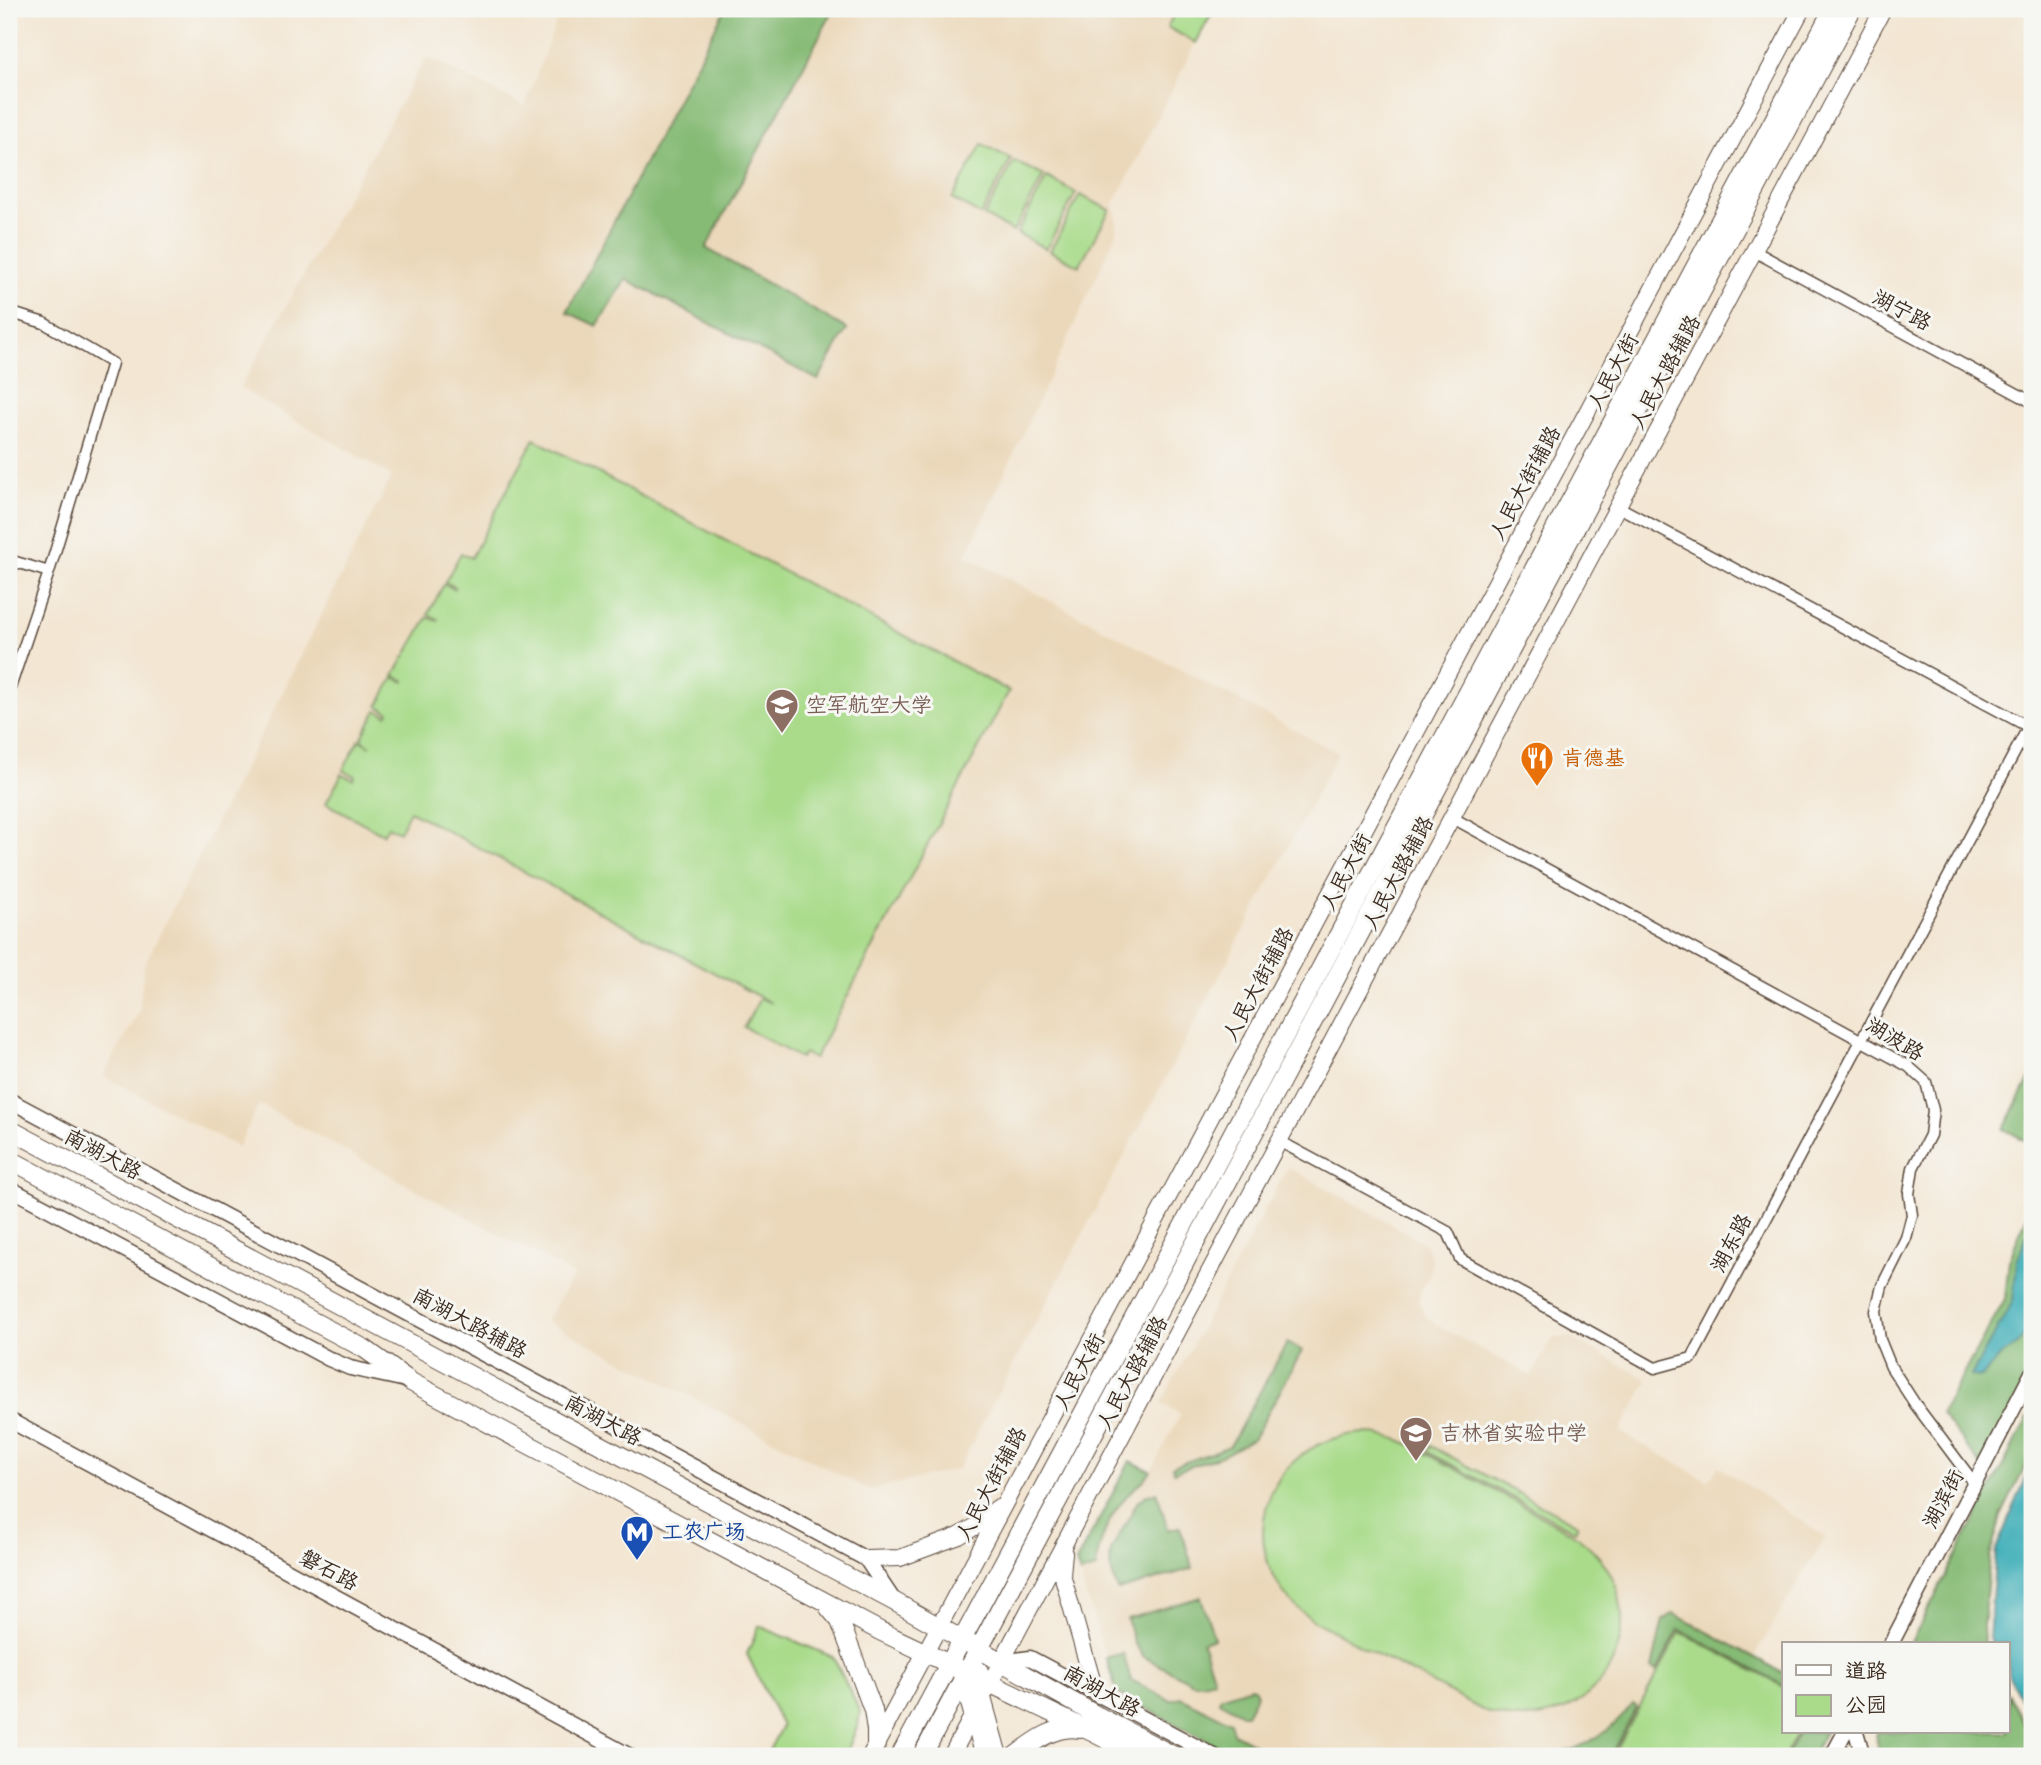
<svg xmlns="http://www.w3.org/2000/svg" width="2041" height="1765" viewBox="0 0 2041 1765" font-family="'Balsamiq Sans','LXGW WenKai TC',sans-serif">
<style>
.built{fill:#ebd8ba}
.green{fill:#a9db8a;stroke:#728254;stroke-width:2}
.forest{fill:#86bb76;stroke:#60724a;stroke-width:2}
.water{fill:#3eaeb8;stroke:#3c6c6b;stroke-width:2}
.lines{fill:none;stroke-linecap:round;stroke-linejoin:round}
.minor-casing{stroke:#574639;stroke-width:13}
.tertiary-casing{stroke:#574639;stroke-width:17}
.secondary-casing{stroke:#574639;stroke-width:18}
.primary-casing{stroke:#574639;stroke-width:20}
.minor{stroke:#fff;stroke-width:10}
.tertiary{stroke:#fff;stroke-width:14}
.secondary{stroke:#fff;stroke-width:16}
.primary{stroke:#fff;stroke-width:18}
.labels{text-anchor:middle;stroke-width:6;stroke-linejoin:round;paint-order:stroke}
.street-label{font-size:21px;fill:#3b2a1e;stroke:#f6f6f2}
.education-label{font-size:21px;fill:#785e54;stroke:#f6f6f2;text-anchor:start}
.food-label{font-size:21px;fill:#c56008;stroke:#f6f6f2;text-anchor:start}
.transit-label{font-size:21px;fill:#164399;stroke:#f6f6f2;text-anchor:start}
</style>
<rect width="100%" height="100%" fill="#f6f6f2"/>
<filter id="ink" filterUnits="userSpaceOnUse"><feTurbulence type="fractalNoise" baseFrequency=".0143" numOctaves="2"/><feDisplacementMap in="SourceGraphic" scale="14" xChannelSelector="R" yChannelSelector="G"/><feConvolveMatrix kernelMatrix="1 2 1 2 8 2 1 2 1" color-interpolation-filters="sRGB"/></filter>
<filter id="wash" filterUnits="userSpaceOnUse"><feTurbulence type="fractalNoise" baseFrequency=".00686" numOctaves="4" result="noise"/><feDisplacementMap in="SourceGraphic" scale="28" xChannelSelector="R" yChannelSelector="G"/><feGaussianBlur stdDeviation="1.57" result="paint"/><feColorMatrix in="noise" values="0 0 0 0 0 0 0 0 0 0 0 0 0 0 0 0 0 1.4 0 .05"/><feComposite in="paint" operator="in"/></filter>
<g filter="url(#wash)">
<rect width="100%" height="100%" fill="#f3e6d3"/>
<path class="built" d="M561 9H1213L1114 204 1117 221 1116 235 966 556 1338 753 958 1469 869 1490 546 1321 574 1275 259 1104 238 1147 103 1076 139 1012 144 965 392 476 240 388 426 57 525 106Z
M1288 1167 1420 1240 1426 1245 1432 1260 1431 1271 1420 1291 1419 1303 1425 1315 1435 1324 1531 1376 1553 1338 1570 1337 1648 1380 1620 1432 1709 1481 1718 1466 1825 1537 1754 1657 1784 1673V1732H1817L1803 1756H1236L1117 1693 1076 1562 1130 1461 1151 1471 1157 1459 1181 1414 1161 1403Z"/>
<path class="green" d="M1177 9H1214L1196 43 1167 27Z
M982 144 1011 159 981 215 952 199Z
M1014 161 1044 176 1013 232 984 216Z
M1047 177 1076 193 1046 249 1017 233Z
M1080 195 1110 210 1079 266 1050 251Z
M534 439 1009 691 814 1059 804 1053 800 1058 744 1027 760 998 771 1003 410 811 399 832 388 826 383 834 326 803 342 774 353 779 355 776 343 770 359 740 371 746 361 739 377 710 387 715 389 712 378 706 394 677 404 682 405 681 394 675 428 617 437 621 438 619 428 614 444 584 454 589 455 587 445 582 461 553 471 558Z
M1368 1433 1397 1439 1411 1445 1569 1531C1675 1598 1608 1747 1488 1713L1316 1622C1224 1563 1259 1436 1368 1433Z
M1431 1446 1578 1525 1575 1531 1428 1452Z
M759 1626 833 1657 860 1711 858 1725 845 1756H766L782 1726 747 1654Z
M1680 1632 1784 1687V1732H1798L1784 1756H1613Z"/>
<path class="forest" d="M725 9H834L706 248 847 329 818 380 626 279 597 326 567 312Z
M2032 1074V1144L2004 1129Z
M2032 1181V1375L1983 1468 1941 1414 2005 1299 2009 1260 2029 1210 2027 1192Z
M1287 1343 1302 1351 1254 1438 1224 1455 1174 1472 1172 1467 1230 1446Z
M2032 1410V1453L2001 1516 1990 1556 1983 1626 1984 1644H1910Z
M1130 1461 1151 1471C1144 1483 1133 1488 1124 1499 1110 1515 1096 1548 1096 1569L1080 1574 1076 1562Z
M1157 1492 1168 1530 1180 1527 1193 1568 1118 1591 1110 1567 1111 1550 1138 1501 1145 1496Z
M1201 1597 1214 1638 1202 1642 1214 1680 1202 1683H1193L1144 1657 1134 1643 1127 1619Z
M1674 1614 1784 1673V1686L1679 1629 1657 1671 1652 1669 1663 1620 1670 1615Z
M1123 1653 1131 1680 1170 1700 1180 1697 1230 1722 1233 1733 1276 1756H1236L1117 1693 1106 1658Z
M1250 1687 1254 1688 1257 1694 1246 1714H1242L1219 1701 1220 1697Z
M2008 1693 2032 1739V1756H1880L1876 1739 1877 1732H2008Z
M1633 1704 1637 1707 1611 1756H1550C1583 1749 1613 1731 1633 1704Z
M1799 1732H1825L1812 1756H1786Z"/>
<path class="water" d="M2032 1222V1326L2016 1346 2001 1355 1982 1377 1971 1376 2013 1301 2017 1261Z
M2032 1464V1721L2008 1674V1644H1992L1989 1638 1996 1549Z"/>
</g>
<g filter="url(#ink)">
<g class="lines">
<defs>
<path id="minor" d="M1754 251 2032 402
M9 312 44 323 112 363 49 572 9 691
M1617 506 2029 727
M9 560 49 572
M1451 817 1908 1066 1926 1082 1933 1110 1930 1135 1913 1168 1909 1194 1912 1215 1906 1238 1882 1286 1876 1311 1880 1340 1891 1367 1915 1404 1975 1484
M1279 1141 1448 1232 1460 1259 1655 1368 1692 1358 2032 720"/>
<path id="tertiary" d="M9 1100 866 1559 894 1601
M9 1188 329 1359 350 1368 406 1380
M9 1420 630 1756
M1891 1644 2032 1373
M1001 1662 1030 1658 1214 1756
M1856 1732 1863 1756
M1832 1756 1845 1732"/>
<path id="secondary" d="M1064 1553 1062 1574 1092 1680 1099 1695
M866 1559 900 1558 959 1536 976 1526 997 1508
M870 1756 1802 9
M951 1756 1883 9"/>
<path id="primary" d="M9 1129 895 1602 1098 1716 1174 1756
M9 1159 365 1349 411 1382 880 1631 1092 1732 1138 1756
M829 1608 840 1621 873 1710 876 1730V1745
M979 1671 982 1698 998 1756
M962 1675 985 1756
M900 1756 1833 9
M922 1756 1852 9
M1015 1756C1033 1742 1056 1724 1080 1729"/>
</defs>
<use href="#minor" class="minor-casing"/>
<use href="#tertiary" class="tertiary-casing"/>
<use href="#secondary" class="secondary-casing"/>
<use href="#primary" class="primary-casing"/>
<use href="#minor" class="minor"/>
<use href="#tertiary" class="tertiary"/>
<use href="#secondary" class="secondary"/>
<use href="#primary" class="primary"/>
</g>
</g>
<defs>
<symbol id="university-pin" viewBox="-11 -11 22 30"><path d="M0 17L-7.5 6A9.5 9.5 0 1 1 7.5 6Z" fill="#8d6e63" stroke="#f6f6f2"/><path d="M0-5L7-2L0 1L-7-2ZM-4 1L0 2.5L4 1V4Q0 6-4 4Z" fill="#fff"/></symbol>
<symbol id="restaurant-pin" viewBox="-11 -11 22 30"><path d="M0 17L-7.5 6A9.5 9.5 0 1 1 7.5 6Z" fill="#e8710a" stroke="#f6f6f2"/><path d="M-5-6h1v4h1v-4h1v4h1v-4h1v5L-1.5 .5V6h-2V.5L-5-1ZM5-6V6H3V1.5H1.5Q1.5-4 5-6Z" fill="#fff"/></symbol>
<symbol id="school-pin" viewBox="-11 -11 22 30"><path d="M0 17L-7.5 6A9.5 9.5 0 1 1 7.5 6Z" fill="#8d6e63" stroke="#f6f6f2"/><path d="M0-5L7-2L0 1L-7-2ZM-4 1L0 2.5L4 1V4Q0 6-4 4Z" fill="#fff"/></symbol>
<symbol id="metro-pin" viewBox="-11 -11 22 30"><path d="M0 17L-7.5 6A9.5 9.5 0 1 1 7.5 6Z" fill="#1a4fb4" stroke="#f6f6f2"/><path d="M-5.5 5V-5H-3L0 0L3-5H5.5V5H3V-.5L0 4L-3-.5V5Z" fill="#fff"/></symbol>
</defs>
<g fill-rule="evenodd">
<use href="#university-pin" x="763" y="686" width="38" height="52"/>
<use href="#restaurant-pin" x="1518" y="739" width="38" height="52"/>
<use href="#school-pin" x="1397" y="1414" width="38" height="52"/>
<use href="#metro-pin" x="618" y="1513" width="38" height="52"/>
</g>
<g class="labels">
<g class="street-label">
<text transform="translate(1902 310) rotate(28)" y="7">湖宁路</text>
<text transform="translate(1613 372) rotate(-62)" y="7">人民大街</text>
<text transform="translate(1665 372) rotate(-62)" y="7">人民大路辅路</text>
<text transform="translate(1525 483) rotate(-62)" y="7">人民大街辅路</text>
<text transform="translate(1346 872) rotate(-62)" y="7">人民大街</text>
<text transform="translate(1398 873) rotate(-62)" y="7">人民大路辅路</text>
<text transform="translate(1258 984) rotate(-62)" y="7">人民大街辅路</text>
<text transform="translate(1895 1039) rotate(31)" y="7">湖波路</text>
<text transform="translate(103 1154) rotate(28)" y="7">南湖大路</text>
<text transform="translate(1731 1243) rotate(-62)" y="7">湖东路</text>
<text transform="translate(470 1323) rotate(28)" y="7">南湖大路辅路</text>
<text transform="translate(1079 1372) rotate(-62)" y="7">人民大街</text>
<text transform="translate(1132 1373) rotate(-62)" y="7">人民大路辅路</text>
<text transform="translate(603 1420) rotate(28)" y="7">南湖大路</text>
<text transform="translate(991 1484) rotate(-62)" y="7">人民大街辅路</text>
<text transform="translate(1943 1499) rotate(-62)" y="7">湖滨街</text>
<text transform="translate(329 1570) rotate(28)" y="7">磐石路</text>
<text transform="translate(1102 1691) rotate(29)" y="7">南湖大路</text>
</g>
<g class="education-label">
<text x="806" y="712">空军航空大学</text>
<text x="1440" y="1440">吉林省实验中学</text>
</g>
<g class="food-label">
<text x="1562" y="765">肯德基</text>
</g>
<g class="transit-label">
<text x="662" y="1539">工农广场</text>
</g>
</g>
<rect width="2041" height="1765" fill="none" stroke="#f6f6f2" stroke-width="35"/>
<rect x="1782" y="1642" width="228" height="91" fill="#f6f6f2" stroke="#aba49d" stroke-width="2"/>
<rect x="1796" y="1665" width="35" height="10" fill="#ffffff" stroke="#aba49d" stroke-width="2"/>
<text x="1845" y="1678" font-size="21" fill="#3b2a1e">道路</text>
<rect x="1796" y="1695" width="35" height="21" fill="#a9db8a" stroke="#aba49d" stroke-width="2"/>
<text x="1845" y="1712" font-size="21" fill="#3b2a1e">公园</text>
</svg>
